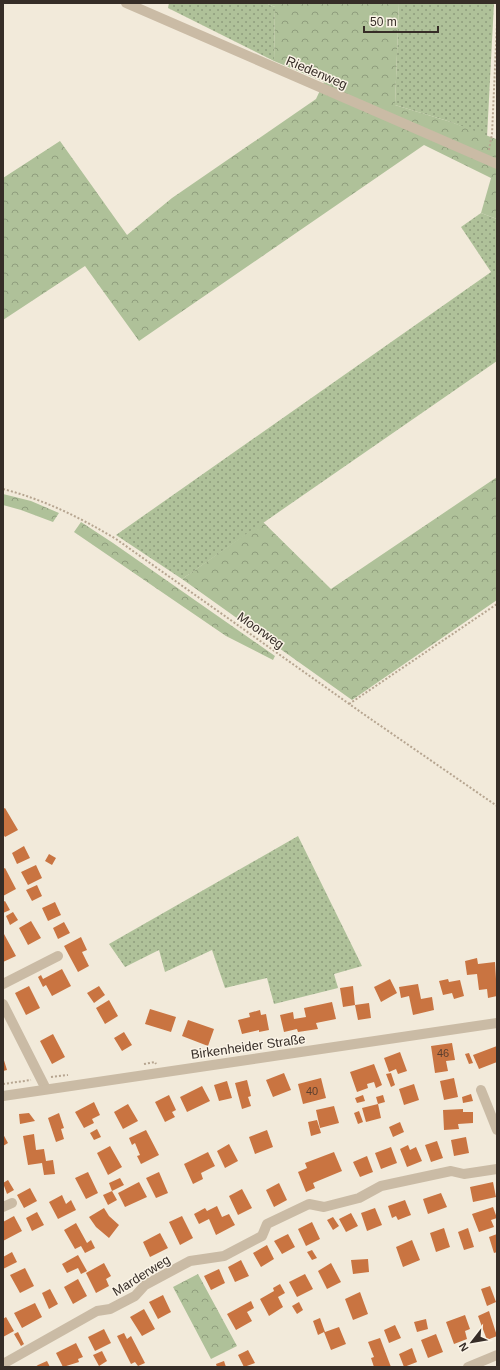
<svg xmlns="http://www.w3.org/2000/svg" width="500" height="1370" viewBox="0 0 500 1370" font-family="Helvetica,sans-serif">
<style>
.grass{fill:url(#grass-dots)}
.forest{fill:url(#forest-crowns)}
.building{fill:#c97441}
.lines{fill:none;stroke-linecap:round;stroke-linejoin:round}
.path{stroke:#b6a590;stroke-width:2;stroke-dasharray:2 2;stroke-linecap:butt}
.minor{stroke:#cabba5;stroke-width:10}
.tertiary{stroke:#cabba5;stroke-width:10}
.labels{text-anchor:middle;stroke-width:3;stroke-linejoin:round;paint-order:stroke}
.number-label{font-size:11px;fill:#5b3f2e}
.street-label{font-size:13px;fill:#362d27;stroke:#faf3e6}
</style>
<defs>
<pattern id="grass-dots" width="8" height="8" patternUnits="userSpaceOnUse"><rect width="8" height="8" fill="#afc199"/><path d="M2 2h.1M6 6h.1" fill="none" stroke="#8f9d7d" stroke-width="1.8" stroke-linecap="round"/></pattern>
<pattern id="forest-crowns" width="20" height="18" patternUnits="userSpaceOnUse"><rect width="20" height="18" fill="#afc199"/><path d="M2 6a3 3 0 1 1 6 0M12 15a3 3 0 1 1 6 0" fill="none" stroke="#8f9d7d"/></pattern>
</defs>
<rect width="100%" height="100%" fill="#f2eada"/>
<path class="grass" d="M169 3H265L275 7 274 61 168 8Z
M399 3H494L487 137 451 122 395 105Z
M481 213 497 219V361L182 579 116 535 491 272 461 227Z
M298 836 362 966 334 974 338 988 274 1004 267 978 225 988 212 950 165 972 159 950 125 967 109 944Z"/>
<path class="forest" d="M265 3H399L395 105 451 122 496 139 497 111V219L481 213 491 178 424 145 139 341 85 266 3 320V178L60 141 127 235 172 198 316 99 324 82 274 61 275 7Z
M497 477V600L352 700 182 579 263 522 331 589Z
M3 494 31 501 59 513 53 522 21 510 3 505Z
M81 522 113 543 275 656 273 660 226 636 74 532Z
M198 1274 237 1346 211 1359 173 1287Z"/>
<path class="building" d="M5 808 18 830 5 837 3 834V809Z
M24 846 30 858 17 864 12 853Z
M49 854 56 858 52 865 45 861Z
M36 865 42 878 28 885 21 872Z
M5 868 16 889 3 896V869Z
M37 885 42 896 32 901 26 890Z
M5 901 10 910 3 913V902Z
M55 902 61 915 48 921 42 908Z
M13 912 18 920 10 925 6 916Z
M31 921 41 938 28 945 19 928Z
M64 922 70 933 58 939 53 928Z
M4 934 16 956 3 962V935Z
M81 937 87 950 82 952 89 966 78 972 64 946Z
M477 958 478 964 495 962 497 996 488 998 487 989 479 990 477 974 467 975 465 961Z
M62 969 71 986 52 996 46 985 43 987 38 977 41 975 43 979Z
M390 979 397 993 381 1002 374 987Z
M448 979 449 982 460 980 464 996 454 999 452 993 443 995 439 981Z
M418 984 421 999 432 997 434 1010 413 1015 409 996 401 998 399 987Z
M29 986 40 1008 26 1015 15 993Z
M99 986 105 995 94 1003 87 993Z
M353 986 355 1005 343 1007 340 988Z
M109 1000 118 1016 105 1024 96 1008Z
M332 1002 336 1019 316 1023 318 1029 298 1032 297 1029 284 1032 280 1015 293 1012 294 1019 306 1017 304 1008Z
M369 1003 371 1018 358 1020 355 1005Z
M150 1009 176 1017 171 1032 145 1024Z
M260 1010 261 1015 266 1014 269 1030 259 1032V1030L242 1034 238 1020 250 1017 249 1013Z
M188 1020 214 1029 208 1046 182 1036Z
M124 1032 132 1045 122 1051 114 1038Z
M53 1034 65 1057 52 1064 40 1041Z
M452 1043 455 1060 446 1061 448 1071 435 1073 431 1046Z
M497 1046V1062L479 1069 473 1055Z
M400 1052 407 1071 398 1074 396 1069 389 1072 384 1058Z
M469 1053 473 1063 469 1064 465 1054Z
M3 1057 7 1070 3 1071Z
M374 1064 382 1085 376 1088 374 1082 367 1084 368 1088 357 1092 350 1072Z
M284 1073 291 1090 273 1097 266 1080Z
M391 1073 395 1085 391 1087 386 1074Z
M321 1078 326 1098 303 1104 298 1084Z
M454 1078 458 1097 444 1100 440 1081Z
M247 1080 251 1096 248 1097 251 1106 242 1109 235 1083Z
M227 1081 232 1098 219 1101 214 1085Z
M414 1084 419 1100 404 1105 399 1089Z
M202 1086 210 1101 187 1112 180 1097Z
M471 1094 473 1101 463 1103 462 1097Z
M169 1095 176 1110 172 1112 175 1117 165 1122 155 1102Z
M363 1095 365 1101 357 1103 355 1098Z
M383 1095 385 1102 378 1104 381 1118 366 1122 362 1108 378 1104 376 1097Z
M94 1102 100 1115 92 1119 94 1123 84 1128 75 1112Z
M128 1104 138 1121 123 1129 114 1112Z
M334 1106 339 1123 320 1128 316 1110Z
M463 1109V1112H473V1123L458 1124 459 1129 444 1130 443 1110Z
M359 1111 363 1122 358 1124 354 1113Z
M29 1113 35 1121 20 1124 19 1114Z
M59 1113 64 1128 61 1129 64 1139 56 1142 48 1118Z
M317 1120 321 1133 311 1136 308 1122Z
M400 1122 404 1132 393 1137 389 1127Z
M97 1129 101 1137 94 1140 90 1133Z
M146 1130 159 1155 141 1164 137 1156 140 1155 135 1143 132 1145 129 1138Z
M267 1130 273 1147 255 1154 249 1137Z
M3 1134 8 1143 3 1146Z
M34 1134 36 1150 44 1149 46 1161 53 1160 55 1174 44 1175 42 1163 28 1165 23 1136Z
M466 1137 469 1153 454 1156 451 1140Z
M437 1141 443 1158 431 1162 425 1145Z
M229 1144 238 1161 225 1168 217 1151Z
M408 1145 410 1150 416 1147 422 1161 407 1167 400 1149Z
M110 1146 122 1167 108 1175 97 1153Z
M391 1147 397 1163 381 1169 375 1153Z
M208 1152 215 1166 201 1173 203 1179 193 1184 184 1164Z
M334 1152 342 1171 313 1183 315 1188 306 1192 298 1172 307 1168 305 1163Z
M367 1156 373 1172 360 1177 353 1162Z
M88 1172 98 1193 86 1199 75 1178Z
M159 1172 168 1193 156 1198 146 1178Z
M120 1178 124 1185 112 1191 109 1183Z
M8 1180 14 1190 7 1194 3 1183Z
M139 1182 147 1197 125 1207 118 1193Z
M493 1182 496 1197 473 1202 470 1187Z
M279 1183 287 1200 274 1207 266 1190Z
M30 1188 37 1201 24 1208 17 1195Z
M242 1189 252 1208 238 1215 229 1196Z
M112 1191 117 1200 108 1205 103 1195Z
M441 1193 447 1207 428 1214 423 1199Z
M62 1195 66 1204 71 1200 76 1210 58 1219 49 1202Z
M405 1200 411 1215 398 1220 396 1216 392 1218 388 1206Z
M217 1206 222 1217 229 1214 235 1225 216 1235 209 1219 199 1224 194 1214 205 1208 207 1211Z
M493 1207 497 1218 491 1220 494 1227 479 1232 472 1214Z
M104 1208 109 1216 119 1225 109 1238 96 1227 89 1217Z
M375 1208 382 1225 367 1231 361 1213Z
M37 1212 44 1225 32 1231 26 1218Z
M351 1213 358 1226 346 1232 339 1219Z
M14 1216 22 1231 3 1241V1222Z
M182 1216 193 1238 180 1245 169 1222Z
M333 1217 339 1226 333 1230 327 1220Z
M312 1222 320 1239 306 1246 298 1229Z
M76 1223 87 1243 91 1240 95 1248 85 1253 81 1246 75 1249 64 1230Z
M444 1228 450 1247 436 1252 430 1233Z
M468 1228 474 1247 464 1250 458 1232Z
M160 1233 168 1248 150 1257 143 1242Z
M288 1234 295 1247 282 1254 274 1241Z
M497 1234V1252L494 1253 489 1237Z
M412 1240 420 1260 403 1267 396 1247Z
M267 1245 274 1259 261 1267 253 1253Z
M312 1250 317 1258 312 1260 307 1252Z
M12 1252 17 1262 3 1269V1257Z
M78 1255 87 1271 81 1274 78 1268 67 1273 62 1264Z
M368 1259 369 1272 353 1274 351 1260Z
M241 1260 249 1276 235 1282 228 1267Z
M104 1263 111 1276 106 1279 109 1286 96 1293 86 1273Z
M331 1263 341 1282 327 1289 318 1271Z
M25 1268 34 1286 20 1293 10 1275Z
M219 1269 225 1283 211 1290 204 1276Z
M305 1274 313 1289 297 1297 289 1282Z
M78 1279 87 1296 73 1304 64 1287Z
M280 1284 285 1293 278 1297 283 1307 269 1316 260 1299 274 1291 273 1288Z
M490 1286 496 1302 487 1306 481 1289Z
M50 1289 58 1304 49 1309 42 1293Z
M360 1292 368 1314 353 1320 345 1299Z
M163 1295 171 1312 158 1319 149 1302Z
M251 1301 254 1308 247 1312 252 1321 236 1330 227 1314Z
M299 1302 303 1310 297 1314 292 1306Z
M35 1303 42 1317 22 1328 14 1313Z
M144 1309 155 1329 142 1336 130 1317Z
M489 1311 497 1336 487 1340 478 1316Z
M465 1315 470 1329 465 1331 467 1339 454 1344 446 1322Z
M6 1317 14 1331 3 1337V1319Z
M320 1318 325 1332 339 1327 346 1344 331 1350 324 1332 318 1335 313 1321Z
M426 1319 428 1329 417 1332 414 1322Z
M395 1325 401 1338 389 1343 384 1330Z
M104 1329 111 1343 95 1351 88 1337Z
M18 1332 24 1344 21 1346 14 1334Z
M124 1333 127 1339 131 1336 145 1363 138 1366 135 1362 131 1364 117 1336Z
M436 1334 443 1352 428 1358 421 1340Z
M380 1338 391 1367H374L371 1358 374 1357 368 1342Z
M76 1343 83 1357 78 1359 79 1362 63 1367 56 1353Z
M412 1348 417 1362 404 1367 399 1354Z
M248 1350 255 1363 244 1367 238 1355Z
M102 1351 107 1361 99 1366 93 1355Z
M47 1361 50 1367H35L38 1365Z
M224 1361 226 1367H217L216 1364Z"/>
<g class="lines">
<path class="path" d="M489 150 492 134 497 23
M3 489C45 500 79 517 116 539L362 713 497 806
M349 704 497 604
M144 1064 155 1062 156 1064
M51 1077 68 1075
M3 1084 31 1080"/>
<path class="minor" d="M126 3 497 164
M3 984 58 956
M3 1004 46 1089
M481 1090 497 1130
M3 1207 12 1203
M3 1364 97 1311 110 1309 135 1296 145 1285 190 1261 224 1256 262 1236 267 1224 309 1204 324 1207 359 1198 381 1186 451 1171 464 1174 497 1169
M468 1367 497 1355"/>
<path class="tertiary" d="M3 1096 497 1023"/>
</g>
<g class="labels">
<g class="number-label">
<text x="443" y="1057">46</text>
<text x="312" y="1095">40</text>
</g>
<g class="street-label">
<text transform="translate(317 72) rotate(23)" y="5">Riedenweg</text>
<text transform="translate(261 630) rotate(35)" y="5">Moorweg</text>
<text transform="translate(248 1046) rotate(-8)" y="5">Birkenheider Straße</text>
<text transform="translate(141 1275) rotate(-32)" y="5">Marderweg</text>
</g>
</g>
<rect width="500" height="1370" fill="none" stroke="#362d27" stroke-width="8"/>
<g transform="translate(472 1342) rotate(239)" stroke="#faf3e6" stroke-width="3" paint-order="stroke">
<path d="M0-3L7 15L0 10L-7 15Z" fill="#362d27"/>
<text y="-6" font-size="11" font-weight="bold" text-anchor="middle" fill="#362d27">N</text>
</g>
<path d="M364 26v6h74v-6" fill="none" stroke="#362d27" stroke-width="2"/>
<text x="370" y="26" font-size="12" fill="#362d27" stroke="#faf3e6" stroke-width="3" paint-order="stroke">50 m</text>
</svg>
